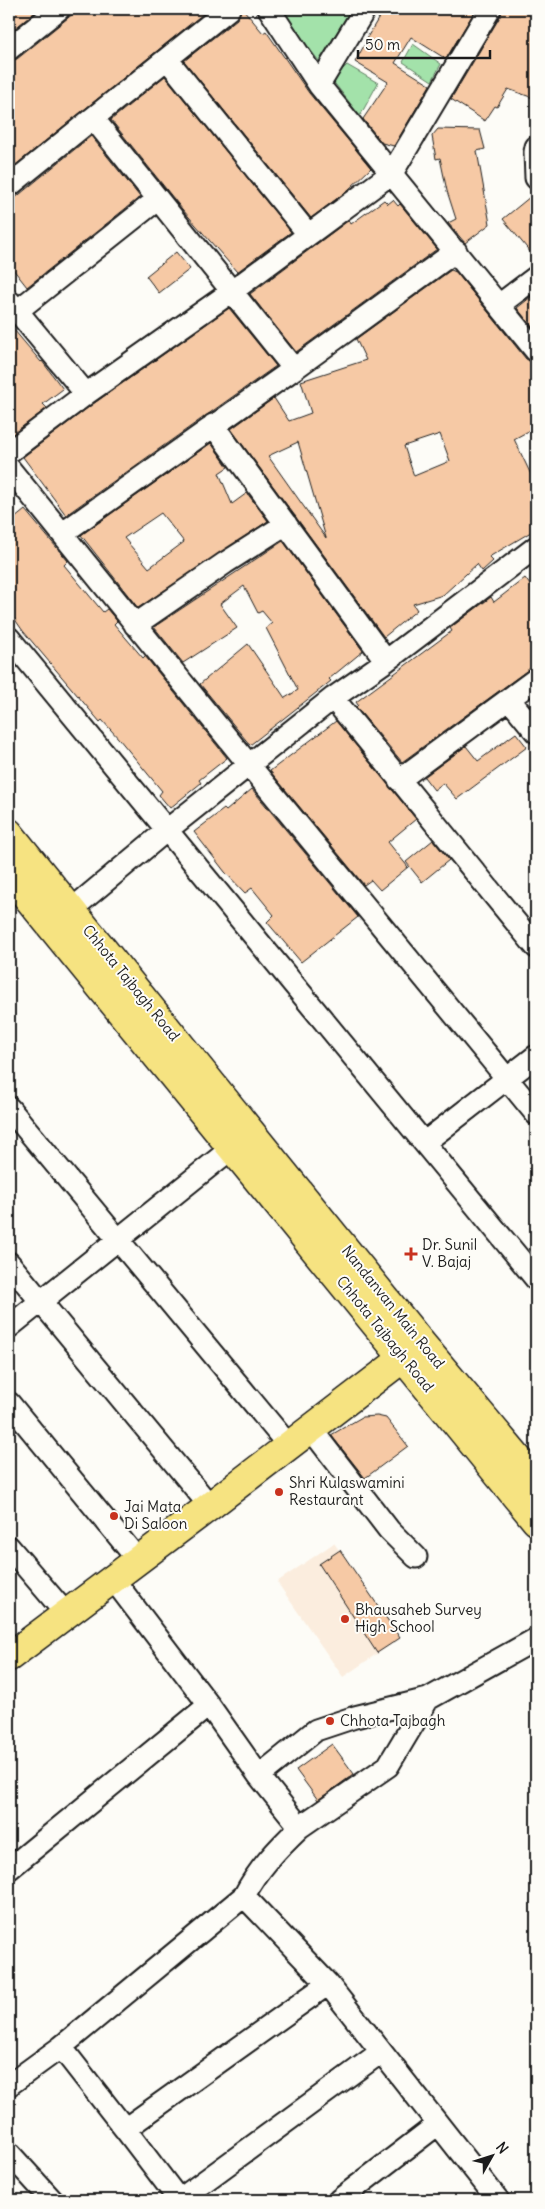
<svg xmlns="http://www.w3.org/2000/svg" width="545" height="2209" viewBox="0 0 545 2209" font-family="Delius,sans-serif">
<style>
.built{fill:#fbedde}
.green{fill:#a3e2aa;stroke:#607f63}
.building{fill:#f6c9a5;stroke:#1c1c1c;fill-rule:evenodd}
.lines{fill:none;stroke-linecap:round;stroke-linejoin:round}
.minor-casing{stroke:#1c1c1c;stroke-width:25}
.major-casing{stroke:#1c1c1c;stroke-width:31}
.minor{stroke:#fdfcf7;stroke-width:21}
.major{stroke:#f6e381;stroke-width:28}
.poi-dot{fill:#c8321e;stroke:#fdfcf7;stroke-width:2}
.labels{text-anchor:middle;stroke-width:4;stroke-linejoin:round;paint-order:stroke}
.street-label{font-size:15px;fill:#1c1c1c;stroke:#fdfcf7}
.poi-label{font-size:15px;fill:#1c1c1c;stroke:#fdfcf7;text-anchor:start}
</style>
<rect width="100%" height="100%" fill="#fdfcf7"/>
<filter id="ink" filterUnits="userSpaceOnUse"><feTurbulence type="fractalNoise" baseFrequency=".02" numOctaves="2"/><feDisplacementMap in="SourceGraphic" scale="10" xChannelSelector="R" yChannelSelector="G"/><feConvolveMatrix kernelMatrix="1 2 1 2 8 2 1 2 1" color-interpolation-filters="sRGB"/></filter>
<g filter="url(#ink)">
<path class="built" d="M334 1543 400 1638 343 1677 277 1582Z"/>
<path class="green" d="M278 9H351L319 61Z
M413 44 441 64 432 81 403 62Z
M347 65 378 83 360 116 332 80Z"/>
<path class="building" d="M9 9H39L9 33Z
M79 9H209L13 167 9 161V61L17 59Z
M241 9H243L263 33 266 31 309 93 371 168 347 191 311 218 184 61 237 19Z
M384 9H476L446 59 411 37 395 63 430 85 394 146 382 143 363 119 388 82 355 62 366 42 365 41Z
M502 9H536V99L508 89 497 107 495 106 485 121 451 99 501 15Z
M165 76 291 232 237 272 182 209 111 120Z
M438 129 480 130 485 149 477 151 490 224 465 243 448 223 456 219 447 191 440 158 436 159 432 136Z
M91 136 140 197 27 287 9 264V203Z
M536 192V259L503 219Z
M384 200 388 204 393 200 398 206 400 204 437 249 296 352 250 294 349 220 351 224Z
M176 252 190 269 159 293 146 276Z
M451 270 456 272 526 359 536 363V427L514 439 536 485V529L489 557 493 561 482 571 477 564 443 595 413 604 417 610 384 637 231 429 274 398 289 421 311 413 301 381 366 360 356 339ZM440 434 450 461 414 476 404 446ZM298 442 326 538 268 456Z
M536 293V332L517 308Z
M229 308 276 366 66 515 23 457 93 404Z
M9 324 41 362 42 361 63 389 43 404 47 408 9 437Z
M211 443 228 467 219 473 232 504 247 493 268 521 138 608 81 535ZM161 513 184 542 149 568 124 538Z
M25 510 68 561 64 565 103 612 107 609 117 621 114 624 143 658 145 656 227 758 199 780 201 783 170 808 159 795 162 791 119 739 102 720 100 722 23 631 9 611V523Z
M283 541 363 651 329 679 331 681 250 745 200 684 248 644 285 698 298 690 266 628 272 623 262 611 258 613 244 586 220 604 237 628 183 663 154 627Z
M525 578 536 593V667L529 669 402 762 356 707 358 705 356 702 452 631 450 628 491 597 494 602Z
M336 721 416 819 388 842 408 867 380 890 371 880 364 885 270 771Z
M516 733 527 747 457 799 443 783 434 790 424 777 466 746 478 761Z
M252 789 358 917 301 962 267 922 274 915 252 888 245 893 225 872 194 832 224 809 226 811Z
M433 840 449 860 422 882 406 862Z
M377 1416 386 1418 408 1446 365 1478 331 1435 362 1417Z
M340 1550 400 1638 377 1653 319 1564Z
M332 1744 354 1774 318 1800 296 1770Z"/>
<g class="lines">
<defs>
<path id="minor" d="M229 9 93 118 294 369 456 251
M269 9 319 85 536 351
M9 49 59 9
M167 59 308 234
M319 85 365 9
M536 147 535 152 536 178
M9 186 93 118
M9 301 86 394
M499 305 536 277
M17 311 158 199
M213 425 386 661
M9 452 86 394 231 292 392 173 490 9
M9 468 250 766 536 1114
M63 533 294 369
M135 625 225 563 286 524
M9 638 536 1279
M333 698 536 947
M509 699 536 732
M399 780 536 679
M59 920 167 830 333 698 386 661 536 547
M9 1108 289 1446
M425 1142 536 1056
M9 1263 210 1506
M9 1327 232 1148
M9 1403 138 1560
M311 1429 389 1530 416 1557
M9 1547 67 1615
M209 1705 259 1776 300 1827C278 1848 258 1869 244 1896
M259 1776 316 1730 355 1717 428 1699
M300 1827 388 1766 428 1699 536 1639
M9 1869 209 1705 113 1579
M61 2047 125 2129 328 1984
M9 2085 61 2047 244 1896 328 1984 498 2200
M125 2129 179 2200
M9 2153 52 2200
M179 2200 381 2052
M339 2200 438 2124"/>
<path id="major" d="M9 833 422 1344 536 1480
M9 875 536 1521
M9 1657 210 1506 419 1346"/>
</defs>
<use href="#minor" class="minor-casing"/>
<use href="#major" class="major-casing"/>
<use href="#minor" class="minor"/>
<use href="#major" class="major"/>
</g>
</g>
<g class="poi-dot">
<path d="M408.5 1246.5h5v5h5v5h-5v5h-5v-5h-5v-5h5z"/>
<circle cx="279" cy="1492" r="5"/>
<circle cx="114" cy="1516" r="5"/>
<circle cx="345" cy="1619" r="5"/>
<circle cx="330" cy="1721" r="5"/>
</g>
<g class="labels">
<g class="street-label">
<text transform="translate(131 983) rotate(51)" y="5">Chhota Tajbagh Road</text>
<text transform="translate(393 1307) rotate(51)" y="5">Nandanvan Main Road</text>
<text transform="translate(385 1334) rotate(51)" y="5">Chhota Tajbagh Road</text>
</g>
<g class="poi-label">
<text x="422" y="1250">Dr. Sunil<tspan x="422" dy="17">V. Bajaj</tspan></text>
<text x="289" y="1488">Shri Kulaswamini<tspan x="289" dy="17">Restaurant</tspan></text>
<text x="124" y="1512">Jai Mata<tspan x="124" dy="17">Di Saloon</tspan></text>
<text x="355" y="1615">Bhausaheb Survey<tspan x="355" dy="17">High School</tspan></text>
<text x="340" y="1726">Chhota Tajbagh</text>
</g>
</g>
<rect width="545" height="2209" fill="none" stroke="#fdfcf7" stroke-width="30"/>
<rect x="15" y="15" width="515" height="2179" fill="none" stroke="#1c1c1c" stroke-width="2" filter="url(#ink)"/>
<g transform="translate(492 2156) rotate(51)" stroke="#fdfcf7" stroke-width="4" paint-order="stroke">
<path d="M0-4L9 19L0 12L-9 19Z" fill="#1c1c1c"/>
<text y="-8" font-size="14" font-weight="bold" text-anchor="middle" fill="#1c1c1c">N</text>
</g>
<path d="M358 50v8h132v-8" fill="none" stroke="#1c1c1c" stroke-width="2.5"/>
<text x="365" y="50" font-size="15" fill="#1c1c1c" stroke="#fdfcf7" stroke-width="4" paint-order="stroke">50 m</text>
</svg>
